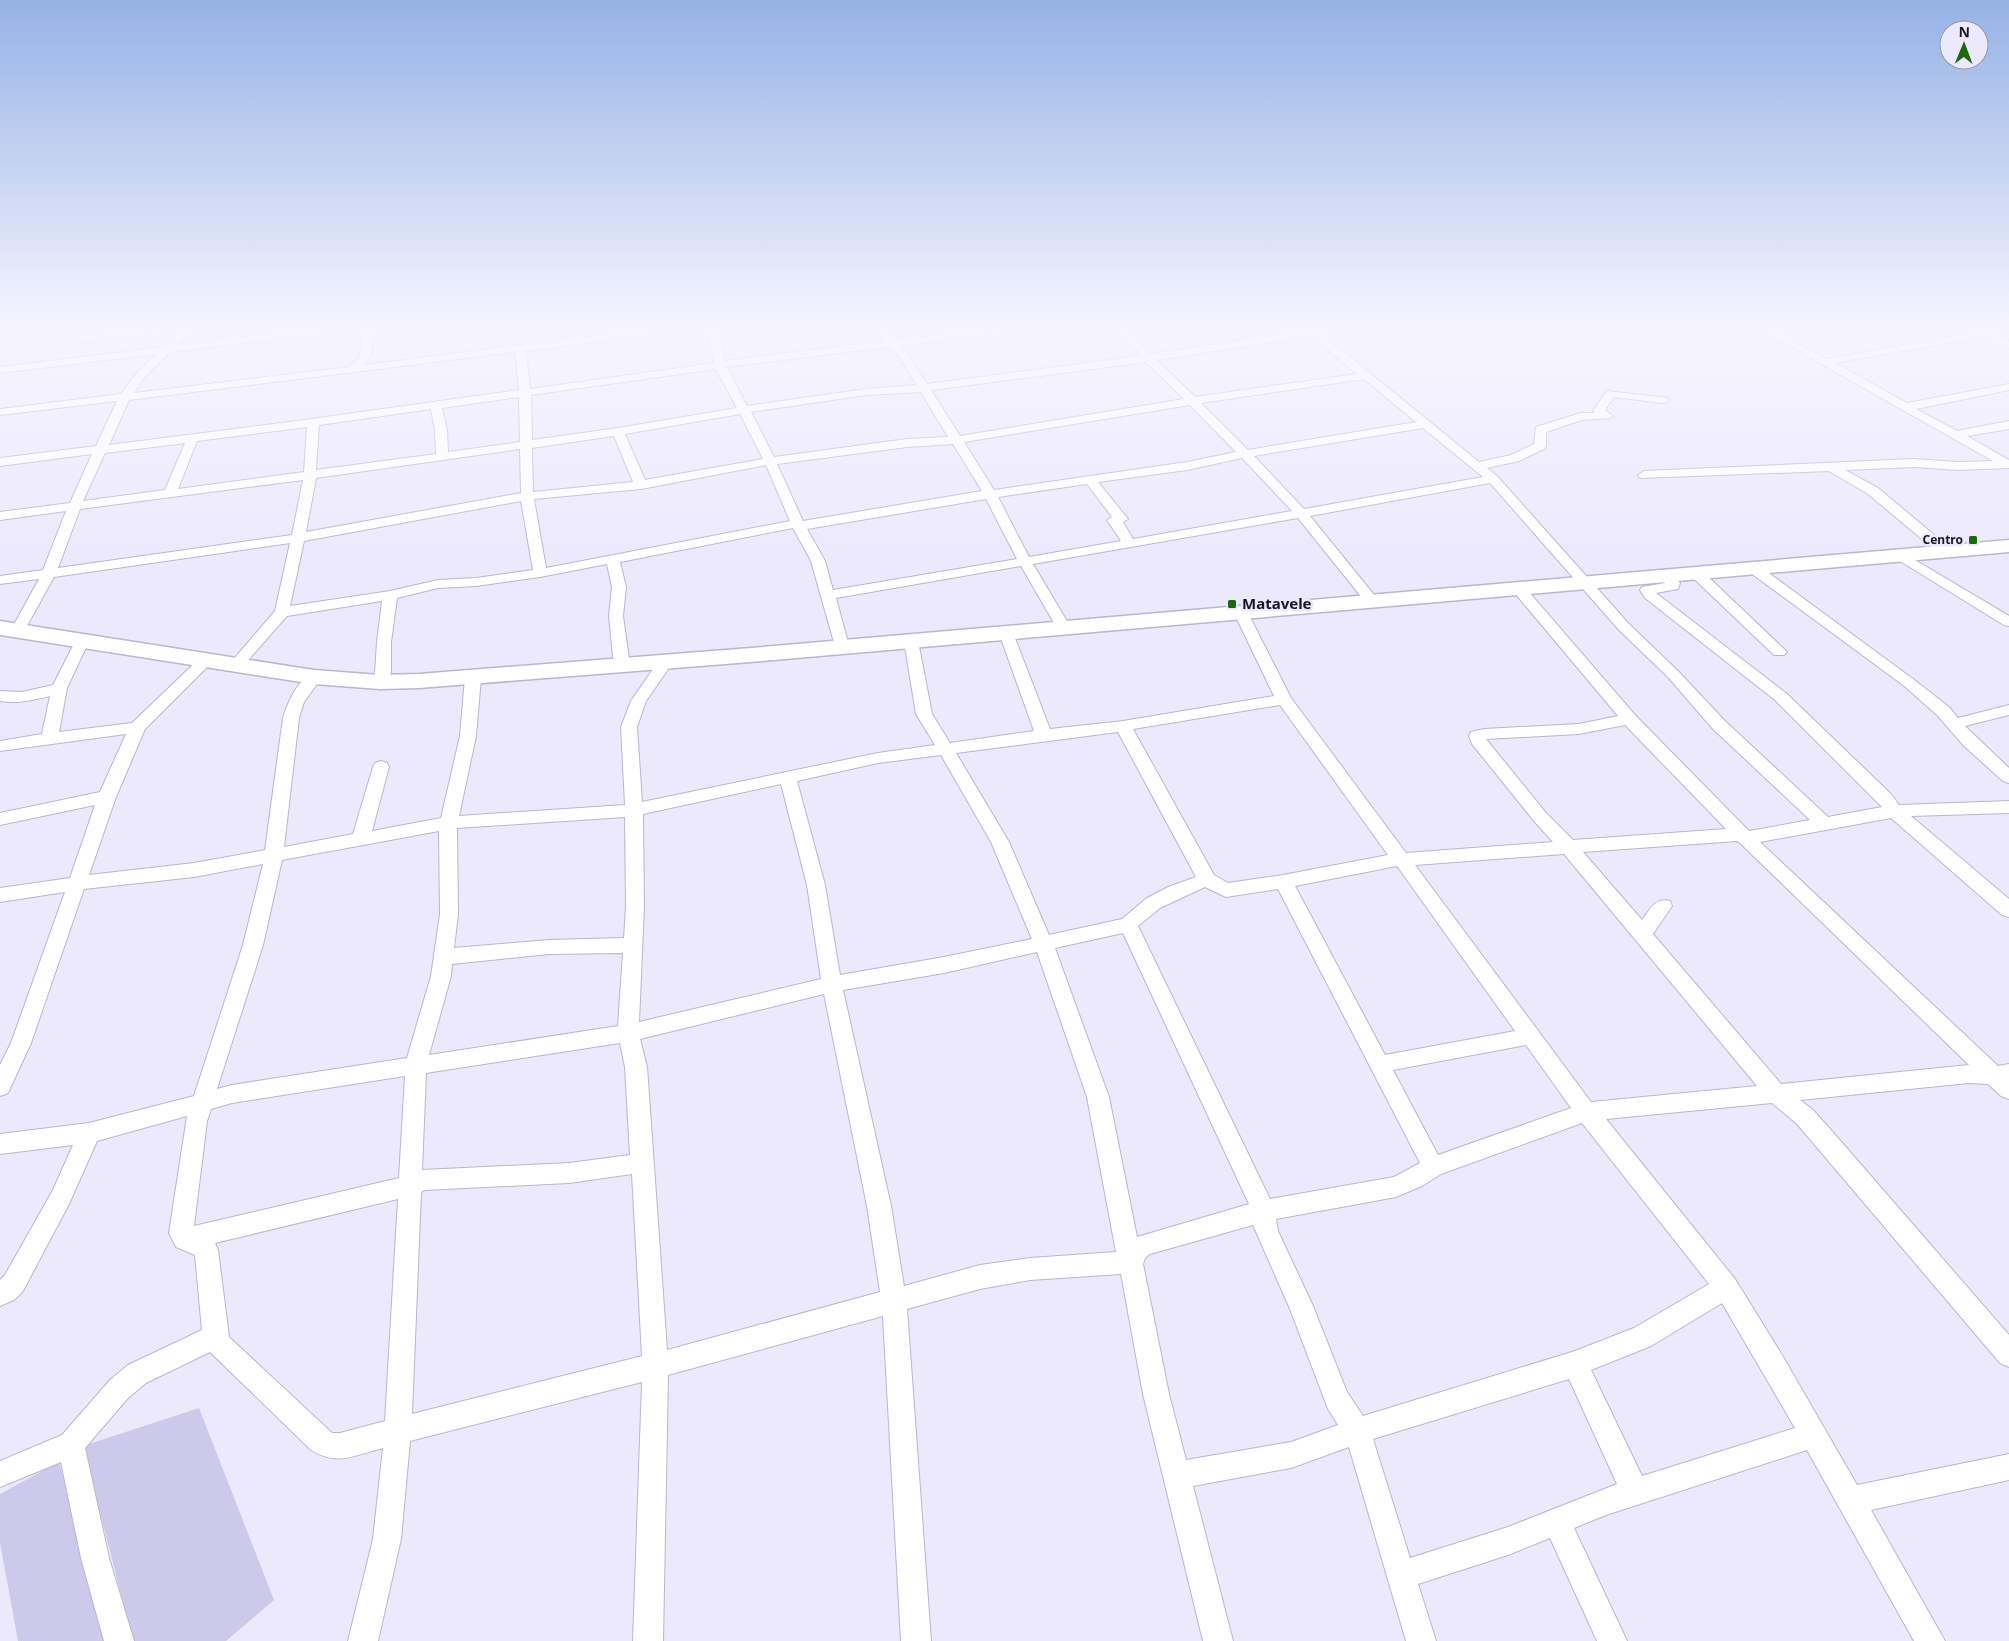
<svg xmlns="http://www.w3.org/2000/svg" width="2009" height="1641" viewBox="0 0 2009 1641" font-family="'Noto Sans',sans-serif">
<style>
.green{fill:#cdc9eb}
.lines{fill:none;stroke-linecap:round;stroke-linejoin:round}
.minor-casing{stroke:#b9b5d3;stroke-width:2}
.highway-casing{stroke:#b9b5d3;stroke-width:3}
.minor{fill:#fff;fill-rule:evenodd}
.highway{fill:#fff;fill-rule:evenodd}
.poi-dot{fill:#196a0e;stroke:#ece9fd;stroke-width:2}
.labels{text-anchor:middle;stroke-width:5;stroke-linejoin:round;paint-order:stroke}
.far-poi-label{font-size:12px;font-weight:bold;fill:#191722;stroke:#ece9fd;text-anchor:end}
.poi-label{font-size:15px;font-weight:bold;fill:#191722;stroke:#ece9fd;text-anchor:start}
</style>
<rect width="100%" height="100%" fill="#ece9fd"/>
<path class="green" d="M199 1408 274 1600 226 1641H133L83 1446Z
M59 1462 109 1641H18L0 1543V1494Z"/>
<g class="lines">
<defs>
<path id="minor" d="M0 327H23L18 330 0 332Z
M164 327H195L178 345 329 327H356L351 330 170 352 143 379 134 393 349 367 360 357 363 327H373L372 352 365 365 663 327H689L684 330 526 351 530 389 714 363 707 327H717L725 361 884 341 875 327H885L893 340 1002 327H1028L1023 330 900 346 907 352 927 384 1141 356 1113 327H1123L1151 354 1305 330 1304 327H1313L1315 329 1352 327 1351 329 1322 334 1479 462 1511 455 1534 444 1536 427 1581 413H1595L1593 411 1607 391 1667 398 1669 400 1667 402 1663 403 1614 397 1605 410 1613 416 1611 418 1582 420 1546 432V446L1544 449 1519 461 1487 468 1497 476 1629 624 1678 671 1724 720 1828 817 1882 807 1775 700 1645 598 1640 590 1642 587 1665 583 1659 576 1661 573H1671L1680 583 1678 589 1656 593 1787 694 1891 794 1899 805 2009 801V813L1911 816 2009 899V917L2002 915 1891 818 1760 842 1998 1066 2009 1064V1099L2001 1096 1988 1084 1969 1083 1800 1100 1813 1110 1838 1138 2009 1335V1367L2000 1363 1797 1124 1772 1103 1606 1119 1735 1279 1782 1355 1857 1485 2009 1454V1480L1871 1510 1945 1641H1914L1807 1450 1606 1515 1574 1528 1627 1641H1597L1550 1538 1508 1555 1418 1584 1436 1641H1406L1349 1447 1291 1468 1193 1486 1233 1641H1203L1143 1394 1121 1274 1030 1280 980 1289 907 1309 931 1641H901L883 1316 668 1375 663 1641H633L642 1382 410 1441 401 1539 378 1641H348L373 1539 383 1448C355 1455 336 1467 310 1449L210 1352 146 1383 128 1398 85 1448 109 1558 134 1641H104L81 1558 61 1462 0 1487V1461L62 1435 110 1380 128 1365 202 1330 195 1255 176 1247 169 1233 187 1116 97 1141 69 1204 23 1291 14 1300 0 1306V1280L5 1275 53 1190 73 1145 0 1154V1134L89 1123 194 1096 243 945 263 864 194 877 84 889 31 1043 8 1093 0 1096V1065L11 1043 65 892 0 902V888L70 878 95 805 0 825V813L100 792 126 734 0 751V741L42 734 50 696C33 700 17 704 0 701V691L22 692 53 685 77 638H87L89 641 67 688 59 732 132 723 201 657H211L214 660 145 729 116 797 89 875 194 863 265 850 283 718C287 704 302 669 319 674L322 677 304 702 299 718 284 847 353 834 373 767 375 763 381 761 387 763 389 767 372 831 441 818 460 736 465 678 468 675H478L481 678 476 736 459 816 625 805 621 727 631 701 660 659H670L673 662 646 701 637 727 642 802 878 753 935 745 916 714 904 641 906 638H916L918 641 932 714 950 743 1034 731 999 633 1001 630H1011L1013 633 1050 729 1123 721 1274 696 1234 613 1236 610H1246L1248 613 1291 698 1406 853 1553 842 1534 821 1472 744 1469 736 1471 732 1484 729 1579 724 1618 716 1513 591 1511 588 1513 585H1523L1635 715 1749 831 1810 820 1712 728 1668 677 1619 630 1490 483 1310 516 1379 601 1377 604H1367L1298 518 1033 564 1071 628 1069 631H1059L1057 628 1021 566 836 598 849 646 847 649H837L835 646 811 561 793 528 620 562 626 587 623 616 630 666 627 669H617L614 666 609 616 612 587 607 564 540 577 476 586 438 588 397 598 391 642V673L385 685H375L372 682 375 673 377 642 382 601 287 616 242 667H232L229 664 232 661 275 611 290 543 54 577 23 633H13L11 630 39 579 0 584V576L43 570 66 511 0 520V512L70 503 92 454 0 466V458L96 446 117 401 0 415V409L121 394 135 375 156 354 0 373V367L164 347 180 331 79 342 74 339 79 336ZM1311 336 1357 374 1195 397 1157 360ZM888 347 899 356 917 385 866 389 747 406 727 367ZM515 352 519 390 297 421 109 445 129 400ZM1146 362 1184 399 960 436 931 390ZM716 369 737 408 618 428 532 440 531 395ZM1364 379 1416 422 1248 450 1201 403ZM921 392 948 437 907 439 774 457 751 412 866 395ZM519 397 520 442 448 452 447 430 442 408ZM1190 405 1236 452 1187 462 994 490 964 442ZM431 409 435 430 436 454 316 470 319 425ZM740 414 763 459 645 480 625 434ZM307 427 304 472 178 489 197 441ZM1423 428 1483 477 1304 509 1254 456ZM614 436 633 482 533 492 532 448ZM185 443 165 490 83 501 105 453ZM953 444 982 491 803 521 777 464 907 447ZM520 449 521 493 306 532 316 478ZM1242 458 1292 511 1133 539 1123 522 1128 519 1098 482 1187 470ZM766 465 790 521 546 568 534 499 641 489ZM303 480 292 535 58 568 80 509ZM1087 484 1112 517 1107 520 1121 541 1029 557 998 497ZM986 499 1017 559 833 590 825 561 807 529ZM521 501 533 570 476 578 438 580 390 591 290 606 304 541ZM1280 705 1388 855 1283 875 1228 883 1214 875 1133 729ZM1625 725 1726 829 1573 840 1546 813 1486 739 1579 734ZM1118 732 1196 877 1168 887 1147 898 1122 919 1049 935 1009 842 956 753ZM941 755 991 842 1032 939 944 957 840 975 825 885 797 781 878 763ZM781 784 807 885 821 979 639 1022 644 907 643 814ZM625 817 626 907 624 938 549 940 454 948 458 914 457 828ZM439 831 440 914 431 976 407 1058 232 1085 217 1089 263 945 282 860ZM1737 841 1739 842 1969 1065 1781 1084 1653 934 1672 906 1670 901C1655 897 1650 910 1642 920L1583 852ZM1564 854 1757 1086 1591 1102 1415 865ZM1397 866 1515 1031 1385 1055 1295 886ZM1205 887 1226 897 1278 889 1420 1163 1394 1177 1270 1199 1138 926 1160 908ZM1123 933 1249 1204 1137 1237 1109 1097 1055 948ZM1037 952 1087 1097 1116 1252 1030 1258 980 1265 904 1286 891 1206 843 990 944 973ZM623 953 618 1026 429 1055 451 976 452 964 549 954ZM824 994 867 1206 880 1292 667 1350 647 1067 640 1039ZM620 1043 625 1067 630 1155 569 1163 422 1170 426 1073ZM1526 1045 1571 1108 1438 1155 1393 1070ZM405 1076 399 1178 194 1226 207 1121 211 1109 232 1103ZM1582 1123 1709 1284 1634 1328 1575 1351 1363 1416 1347 1392 1313 1306 1278 1231 1276 1219 1396 1197 1422 1186 1441 1174ZM632 1174 642 1356 412 1414 421 1192 425 1190 569 1183ZM398 1199 385 1421 340 1433H332L229 1337 218 1250 215 1243ZM1253 1225 1290 1309 1328 1409 1338 1425 1291 1442 1186 1460 1169 1394 1143 1264 1145 1258 1150 1254ZM1722 1303 1795 1428 1642 1476 1591 1370 1651 1346ZM1569 1379 1617 1484 1508 1527 1410 1558 1373 1439Z
M1756 327H1768L1826 359 2009 327V332L1995 335 2009 341V348L1982 337 1835 363 1907 403 2009 384V390L1916 409 1957 431 2009 421V429L1967 436 2009 460V468L1958 470 1914 467 1845 470 1878 488 1951 549 1953 552 1951 555H1941L1868 494 1829 471 1640 478 1638 475 1644 471 1914 459 1958 462 1993 461Z
M1900 551 2009 616V626L2004 625 1895 558 1893 555 1895 552Z
M1753 564 1758 565 1913 679 1949 707 1958 718 2009 705V715L1965 726 2009 768V783L2003 781 1964 746 1937 715 1903 685 1748 571 1746 568 1748 565Z
M1696 569 1701 570 1784 649 1787 652 1784 655H1774L1691 576 1689 573Z"/>
<path id="highway" d="M2009 540V552L751 662 419 688 380 689 314 684 0 635V621L314 670 380 675 419 674 751 648Z"/>
</defs>
<use href="#minor" class="minor-casing"/>
<use href="#highway" class="highway-casing"/>
<use href="#minor" class="minor"/>
<use href="#highway" class="highway"/>
</g>
<linearGradient id="sky" x2="0" y2="1"><stop stop-color="#95b2e6"/><stop offset="0.59" stop-color="#f6f5fe"/><stop offset="1" stop-color="#f6f5fe" stop-opacity="0"/></linearGradient>
<rect width="2009" height="556" fill="url(#sky)"/>
<g class="poi-dot">
<rect x="1968" y="535" width="10" height="10" rx="2.5"/>
<rect x="1227" y="599" width="10" height="10" rx="2.5"/>
</g>
<g class="labels">
<g class="far-poi-label">
<text x="1963" y="544">Centro</text>
</g>
<g class="poi-label">
<text x="1242" y="609">Matavele</text>
</g>
</g>
<g transform="translate(1964 45) rotate(1)"><circle r="24" fill="#ece9fd" stroke="#9895a5"/>
<path d="M0-4L9 19L0 12L-9 19Z" fill="#196a0e"/>
<text y="-8" font-size="14" font-weight="bold" text-anchor="middle" fill="#191722">N</text>
</g>
</svg>
